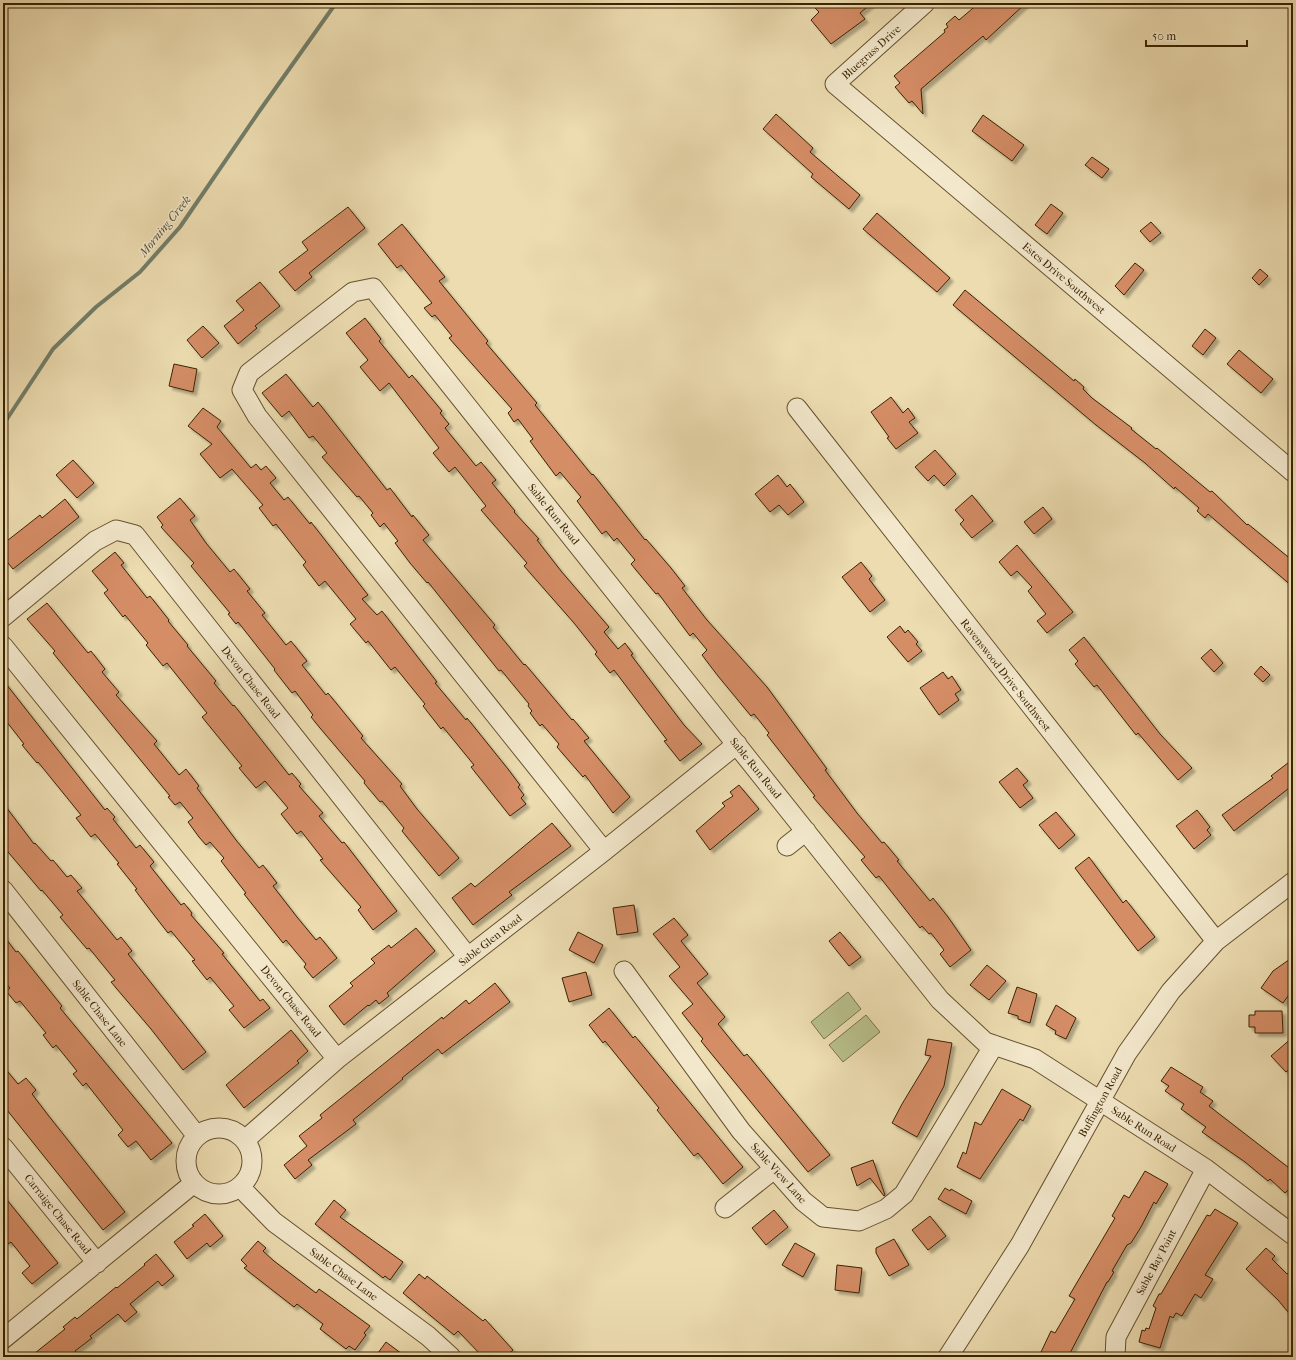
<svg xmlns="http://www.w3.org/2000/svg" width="1296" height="1360" viewBox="0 0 1296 1360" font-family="'IM FELL French Canon',serif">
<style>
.green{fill:#b8c08b;stroke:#797246}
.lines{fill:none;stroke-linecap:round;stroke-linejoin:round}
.stream{stroke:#737e69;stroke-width:4}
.building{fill:#d58d66;stroke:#3a2302;filter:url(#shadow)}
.minor-casing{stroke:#66512e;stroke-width:21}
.minor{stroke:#f3e8cc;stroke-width:19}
.labels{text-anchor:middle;stroke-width:3;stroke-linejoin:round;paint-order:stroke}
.street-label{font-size:11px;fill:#3a2302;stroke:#f3e8cc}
.water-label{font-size:12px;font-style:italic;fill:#565136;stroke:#f3e8cc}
</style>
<defs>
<filter id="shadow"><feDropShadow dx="3.5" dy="3.5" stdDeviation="1" flood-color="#0004"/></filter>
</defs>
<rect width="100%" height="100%" fill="#ecdcb0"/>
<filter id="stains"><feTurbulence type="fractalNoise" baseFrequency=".005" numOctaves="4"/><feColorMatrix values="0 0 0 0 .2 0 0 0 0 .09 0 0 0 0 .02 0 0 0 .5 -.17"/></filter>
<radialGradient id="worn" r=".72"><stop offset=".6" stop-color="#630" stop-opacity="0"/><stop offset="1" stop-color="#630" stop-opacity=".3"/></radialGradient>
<path class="green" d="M848 992 861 1009 824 1039 811 1022Z
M866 1015 880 1032 843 1062 829 1045Z"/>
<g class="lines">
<path class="stream" d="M3 425 53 349 96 307 140 272 180 227 258 113 336 3"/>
</g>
<path class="building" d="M821 3H872L860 13 865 19 831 44 811 20 819 12 815 8Z
M979 3H1026L986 40 983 36 921 89 923 114 912 101 909 103 895 87 900 83 894 76 945 32 944 30 948 27 946 24 955 16 959 20Z
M776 114 813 148 810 152 860 195 849 209 811 177 813 174 763 129Z
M983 115 1024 145 1012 161 972 131Z
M1092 157 1109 169 1102 178 1085 165Z
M1051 204 1063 213 1047 234 1035 225Z
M348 207 365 228 309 273 312 277 295 291 279 272 308 250 302 242Z
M877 213 950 278 937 292 863 229Z
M1151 222 1161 233 1150 242 1140 231Z
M402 224 445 277 439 281 488 341 486 343 537 403 535 405 592 475 593 474 645 540 646 539 671 568 685 586 682 588 707 620 767 687 827 769 825 770 857 813 882 843 884 842 899 860 897 861 930 901 933 898 948 917 971 950 950 967 940 954 944 950 931 933 929 934 922 926 920 928 879 876 876 878 861 860 865 857 813 797 815 796 767 735 769 733 754 714 751 716 718 676 702 655 707 650 693 633 690 636 658 593 656 594 631 564 635 560 617 538 614 541 606 531 602 534 577 501 581 497 560 472 556 476 530 441 533 439 518 419 514 422 508 413 512 409 449 338 452 336 435 315 432 317 424 308 432 303 401 265 397 268 378 244Z
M1135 263 1144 270 1124 295 1115 286Z
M1260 269 1268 276 1259 285 1252 278Z
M260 282 280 306 255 326 257 328 238 344 224 326 244 310 236 301Z
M965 290 1074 381 1075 379 1084 387 1083 389 1092 398 1132 428 1131 429 1156 449 1157 448 1210 492 1212 491 1247 525 1248 524 1293 561V587L1208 514 1205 518 1197 511 1199 508 1175 487 1174 489 1145 463 1096 425 953 305Z
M365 318 381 339 379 341 409 378 412 375 442 411 440 413 449 424 445 428 476 466 481 462 496 480 492 483 515 511 514 512 539 539 537 540 561 571 609 627 604 632 618 649 625 643 633 654 631 655 684 725 702 744 680 761 664 741 667 740 614 670 610 673 595 654 597 652 574 623 524 566 527 563 481 510 486 506 455 467 449 472 433 453 439 448 389 383 380 391 360 367 368 360 346 333Z
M203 326 219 343 202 358 187 340Z
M1205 329 1216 338 1203 355 1192 346Z
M1239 350 1273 379 1261 393 1227 364Z
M174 364 197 369 193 392 169 386Z
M286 374 313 407 318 402 387 490 390 488 412 517 413 515 429 535 423 540 495 625 493 627 524 665 525 664 572 720 573 719 589 738 584 741 630 797 613 813 585 775 583 777 557 747 559 744 542 724 540 726 530 713 532 711 528 706 529 704 501 670 499 671 428 582 427 583 410 563 395 543 398 541 384 523 380 527 371 515 373 513 359 496 357 497 322 457 327 453 313 436 309 438 289 411 282 417 262 393Z
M891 397 903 413 908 408 915 418 909 422 918 433 896 449 887 438 889 437 871 412Z
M203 408 221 421 217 427 251 468 256 464 261 470 266 466 276 478 270 483 284 500 288 497 310 524 311 522 368 595 362 599 377 615 382 611 437 682 435 683 466 720 467 718 508 769 520 785 518 787 524 795 521 798 526 804 510 816 471 767 474 765 443 727 441 729 423 706 425 704 395 667 391 670 368 641 366 643 350 624 356 619 325 581 319 586 303 565 306 562 276 524 273 526 259 508 263 505 232 469 220 478 200 454 212 444 188 426Z
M935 450 956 474 944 486 934 475 928 481 915 467Z
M73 460 94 483 77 498 56 475Z
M778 475 787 487 790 484 804 502 788 515 779 505 770 512 755 494Z
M972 495 993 521 972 538 960 524 964 520 955 510Z
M180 498 195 516 190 520 206 543 230 572 234 569 250 589 247 591 265 613 262 615 286 645 291 641 307 661 302 665 326 695 328 693 363 736 361 738 402 784 400 786 417 809 459 858 439 876 402 831 404 828 382 801 380 802 364 783 365 781 320 728 311 717 313 715 295 691 292 693 274 670 275 669 238 622 236 624 228 614 230 613 191 566 194 563 161 527 163 525 157 517Z
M65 499 79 517 13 569 3 557V544L40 515 42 518Z
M1043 507 1052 519 1034 534 1024 522Z
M1017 545 1073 612 1047 633 1037 621 1046 614 1028 591 1032 587 1017 571 1011 576 999 562Z
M115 552 124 563 121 565 147 598 150 596 169 620 168 621 188 645 187 646 216 681 214 683 233 706 234 705 289 775 292 773 301 784 299 786 323 813 319 816 342 843 344 842 397 911 373 930 358 910 361 907 320 860 323 859 301 831 297 834 281 814 288 808 265 781 256 788 239 768 242 766 202 717 207 713 167 663 163 666 146 645 148 643 125 615 123 617 104 593 108 590 92 571Z
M861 562 872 576 869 579 885 600 870 612 842 577Z
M47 603 88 653 91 651 105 669 102 672 119 692 116 695 157 741 154 744 179 775 186 769 199 786 197 788 236 840 259 868 263 865 277 883 273 886 297 917 316 940 320 937 337 958 313 978 304 967 306 964 286 940 283 943 244 894 246 893 221 861 224 858 210 842 206 845 199 837 188 822 193 818 180 802 175 805 168 797 170 796 53 653 55 651 27 619Z
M900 626 905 633 908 630 918 642 916 644 922 651 908 662 887 637Z
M1084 637 1160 734 1192 768 1178 780 1138 733 1136 735 1097 685 1094 687 1075 664 1078 661 1069 650Z
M1211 649 1223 663 1214 672 1201 658Z
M1261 666 1270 675 1263 682 1254 674Z
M943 672 948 679 952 676 961 690 955 694 959 700 939 715 920 688Z
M3 680 105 810 107 808 115 817 113 819 136 848 140 845 154 862 150 866 181 905 184 903 192 913 191 915 224 953 222 954 260 1001 263 999 270 1008 244 1028 229 1010 234 1006 210 977 207 980 192 961 195 960 171 931 168 933 154 915 135 890 137 889 117 864 119 863 95 834 91 837 76 818 81 815 38 762 37 763 22 745 24 744 3 717Z
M1293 759V785L1234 831 1222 815 1273 778 1271 776Z
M1017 768 1028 781 1023 785 1033 798 1020 808 999 782Z
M739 785 759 809 710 850 696 831 725 806 722 803 733 796 730 792Z
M3 803 34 844 35 843 51 861 53 860 67 877 71 875 82 888 77 891 117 940 121 937 132 951 128 954 206 1052 183 1070 151 1029 111 982 115 980 89 948 87 949 60 917 63 915 42 890 41 891 3 846Z
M1197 810 1210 827 1207 830 1211 835 1194 849 1176 826Z
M1056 812 1075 835 1059 849 1039 825Z
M552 823 571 846 509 892 512 895 473 925 452 898 471 883 475 887Z
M1089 857 1123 903 1126 900 1155 937 1138 951 1075 868Z
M634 905 638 932 617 935 613 908Z
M674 918 688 935 681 941 708 974 697 983 725 1017 718 1024 744 1056 747 1054 830 1155 808 1172 701 1041 703 1039 682 1013 693 1004 669 976 680 967 653 934Z
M416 928 435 951 387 993 389 996 379 1004 376 1000 369 1006 368 1005 344 1025 329 1006 353 986 350 983 375 963 371 959 389 945 391 948Z
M578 932 603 945 594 963 569 950Z
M840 932 861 957 849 966 829 941Z
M3 935 16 952 18 951 62 1006 60 1008 172 1143 151 1160 136 1141 128 1147 118 1135 123 1130 108 1111 86 1083 83 1086 73 1074 77 1071 56 1045 53 1048 43 1035 46 1033 20 1001 16 1003 6 991 10 988 3 980Z
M1293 957V989L1283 1003 1261 988 1273 971Z
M987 965 1006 981 989 1000 970 985Z
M586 972 592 995 569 1002 562 978Z
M495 983 510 1002 442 1054 438 1049 402 1078 403 1079 353 1120 356 1124 308 1160 312 1165 295 1179 284 1165 307 1146 299 1136 322 1118 320 1115 442 1017 443 1019 466 1000 469 1004Z
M1017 987 1037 994 1030 1023 1018 1019V1016L1008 1013Z
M1056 1005 1076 1018 1066 1039 1055 1034 1056 1031 1046 1025Z
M609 1008 633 1038 635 1036 743 1167 723 1184 698 1153 694 1156 657 1110 659 1108 605 1041 603 1043 589 1025Z
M1255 1011H1282L1283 1033H1255V1027H1249V1015H1255Z
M291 1030 308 1051 297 1061 299 1063 244 1108 226 1085Z
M1293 1037V1066L1286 1072 1271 1056Z
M928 1039 952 1043 944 1086 917 1137 892 1123 902 1104 931 1056 925 1055Z
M3 1066 18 1084 26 1078 36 1090 32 1094 48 1115 125 1212 103 1230 3 1105Z
M1171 1067 1203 1087 1200 1092 1213 1101 1209 1106 1293 1171V1194L1288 1190 1285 1193 1270 1179 1268 1181 1245 1162 1202 1132 1206 1127 1181 1109 1184 1104 1165 1091 1169 1086 1161 1081Z
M1002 1089 1031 1106 1023 1121 1020 1119 980 1179 957 1167 963 1152 966 1154 975 1122 981 1125Z
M873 1160 885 1195 884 1196 870 1178 857 1186 851 1168Z
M1145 1171 1168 1184 1156 1204 1154 1202 1141 1227 1131 1243 1127 1245 1112 1271 1114 1272 1108 1282H1107L1068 1357H1052L1041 1352 1051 1331 1055 1333 1075 1299 1069 1296 1115 1218 1112 1216 1124 1195 1129 1198Z
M945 1188 950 1191 951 1189 972 1201 966 1214 938 1199Z
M3 1195 58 1263 32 1284 22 1273 30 1266 11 1242 8 1244 3 1237Z
M334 1200 346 1210 340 1217 403 1262 390 1280 385 1276 383 1278 315 1224Z
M1215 1209 1238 1223 1205 1275 1213 1279 1201 1298 1195 1294 1182 1316 1176 1313 1173 1318 1170 1316 1160 1348 1139 1342 1142 1330 1145 1331 1146 1328 1149 1329 1156 1308 1153 1306 1159 1294H1161L1207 1215 1210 1216Z
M774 1210 788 1227 766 1245 752 1228Z
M205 1214 223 1236 210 1247 207 1243 187 1259 174 1242 194 1226 192 1225Z
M930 1216 946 1236 928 1250 912 1230Z
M894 1239 909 1265 889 1276 876 1253V1248Z
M258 1241 266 1248 263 1251 274 1261 316 1293 319 1289 370 1326 364 1333 366 1335 355 1350 349 1346 346 1349 320 1329 323 1324 297 1304 294 1307 244 1268 247 1266 241 1260Z
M795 1243 815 1254 803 1277 782 1265Z
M1266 1248 1275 1256 1272 1259 1287 1274 1293 1269V1318L1278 1300 1246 1269Z
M156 1254 174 1276 162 1286 158 1281 130 1304 137 1312 125 1322 118 1314 90 1336 92 1338 75 1351 80 1357H30L65 1329 63 1327 75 1317 77 1319 116 1287 117 1288 145 1265 144 1264Z
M837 1265 862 1268 859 1293 835 1290Z
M419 1274 425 1279 427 1276 483 1321 485 1319 513 1350 505 1357H483L458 1331 454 1335 403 1293Z
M386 1342 406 1357H375Z"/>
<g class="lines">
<defs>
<path id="minor" d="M925 3 835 84 1293 472
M797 408 1216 941
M3 617 95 541 116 530 135 535 468 957
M3 646 337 1059
M787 846 806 831
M604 851 257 416 242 390 249 373 353 292 373 288 940 1000 985 1042 1035 1059 1206 1169 1293 1235
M3 890 197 1136
M624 971 741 1131 803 1201 823 1217 859 1221 886 1209 904 1194 994 1045
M186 1161a33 33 0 1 1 66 0a33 33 0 1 1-66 0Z
M245 1140 337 1059 604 851 737 744
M3 1147 97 1263
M240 1187 274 1222 428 1336 451 1357
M725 1208 774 1169
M3 1339 194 1183
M948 1357 1020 1245 1127 1053 1171 991 1216 941 1293 882
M1115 1357 1116 1337 1206 1169"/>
</defs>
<use href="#minor" class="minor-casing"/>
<use href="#minor" class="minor"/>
</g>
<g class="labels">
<g class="street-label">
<text transform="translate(871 52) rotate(-42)" y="4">Bluegrass Drive</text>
<text transform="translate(1064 278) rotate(40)" y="4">Estes Drive Southwest</text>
<text transform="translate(554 514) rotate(51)" y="4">Sable Run Road</text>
<text transform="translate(1006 675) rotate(52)" y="4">Ravenswood Drive Southwest</text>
<text transform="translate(251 682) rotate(52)" y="4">Devon Chase Road</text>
<text transform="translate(756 768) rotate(51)" y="4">Sable Run Road</text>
<text transform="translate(490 940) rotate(-38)" y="4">Sable Glen Road</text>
<text transform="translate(291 1001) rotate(51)" y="4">Devon Chase Road</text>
<text transform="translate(100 1013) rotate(52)" y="4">Sable Chase Lane</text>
<text transform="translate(1100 1102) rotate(-61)" y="4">Buffington Road</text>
<text transform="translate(1144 1129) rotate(33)" y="4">Sable Run Road</text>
<text transform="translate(779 1173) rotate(48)" y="4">Sable View Lane</text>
<text transform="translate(58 1214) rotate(51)" y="4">Carraige Chase Road</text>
<text transform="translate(1156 1262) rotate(-62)" y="4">Sable Bay Point</text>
<text transform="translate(344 1274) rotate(36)" y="4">Sable Chase Lane</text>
</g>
<g class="water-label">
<text transform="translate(165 226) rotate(-51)" y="4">Morning Creek</text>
</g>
</g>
<rect width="1296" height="1360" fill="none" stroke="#ecdcb0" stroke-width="16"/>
<rect x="4" y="4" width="1288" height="1352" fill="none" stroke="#3a2302" stroke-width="2"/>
<rect x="8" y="8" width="1280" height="1344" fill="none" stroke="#3a2302"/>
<path d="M1146 40v6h101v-6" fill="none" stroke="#3a2302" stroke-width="2"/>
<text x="1152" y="40" font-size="12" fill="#3a2302" stroke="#f3e8cc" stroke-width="3" paint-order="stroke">50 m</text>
<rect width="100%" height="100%" filter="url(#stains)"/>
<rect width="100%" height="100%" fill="url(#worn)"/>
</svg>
